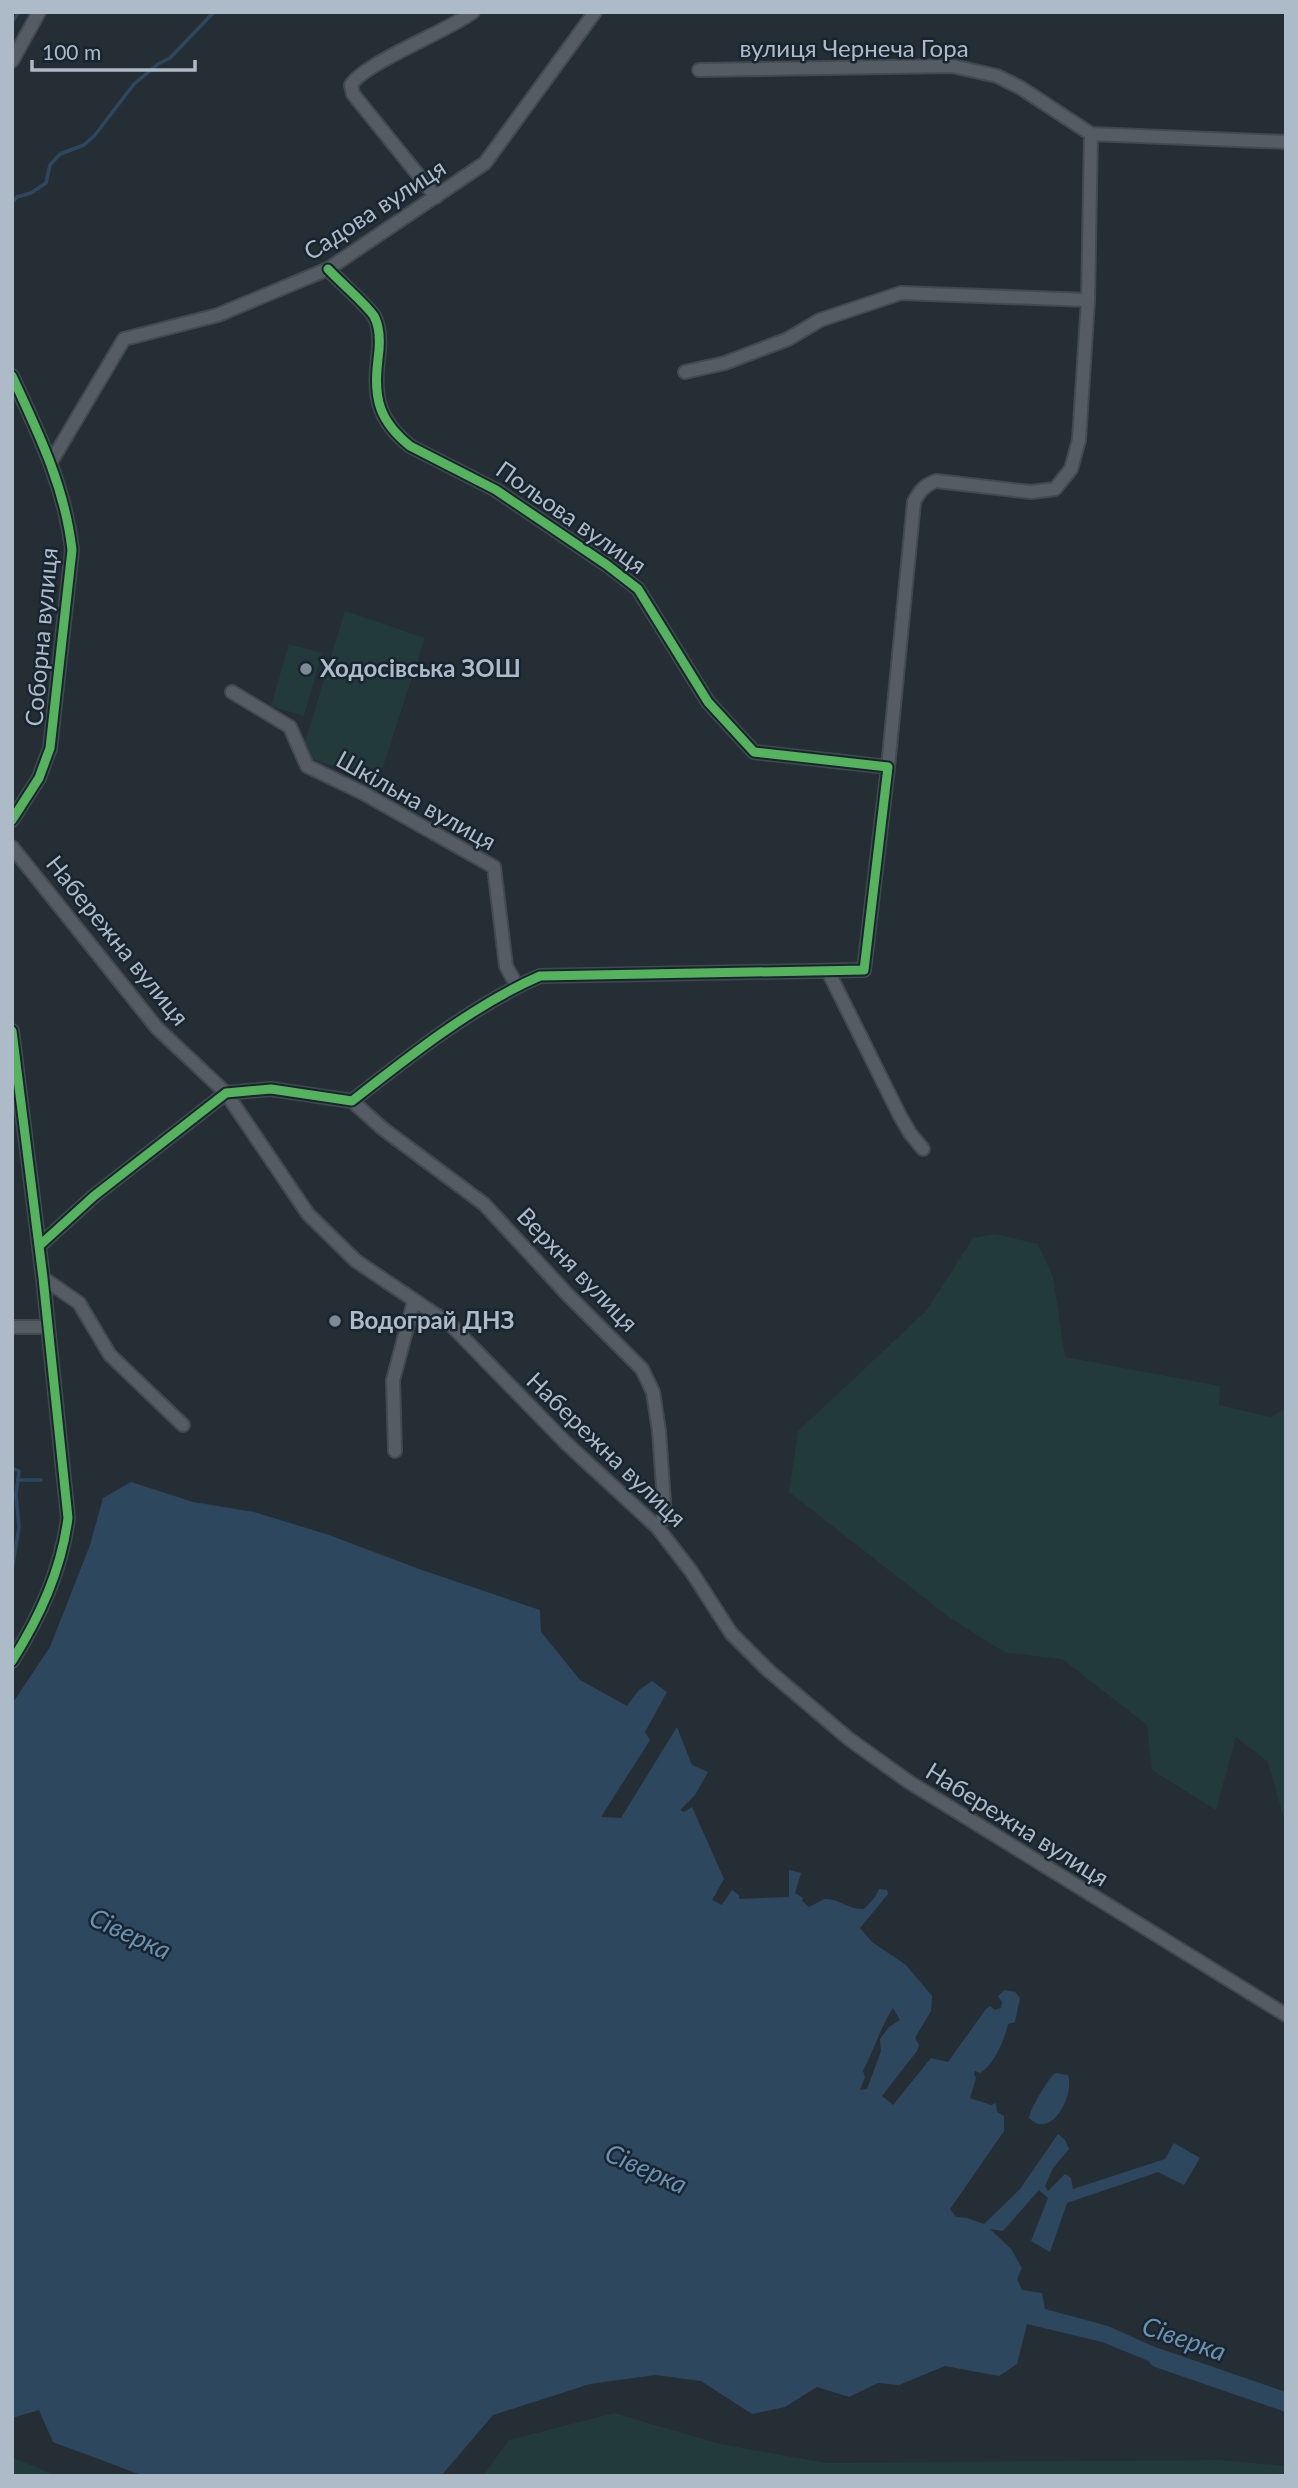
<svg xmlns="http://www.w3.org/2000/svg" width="1298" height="2488" viewBox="0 0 1298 2488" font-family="Lato,sans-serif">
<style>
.green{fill:#223a3a}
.water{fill:#2d485e;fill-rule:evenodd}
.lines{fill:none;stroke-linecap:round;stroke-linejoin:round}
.stream{stroke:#2d485e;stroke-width:3.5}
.river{stroke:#2d485e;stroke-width:19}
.minor-casing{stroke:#434a4f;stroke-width:16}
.minor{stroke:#555c63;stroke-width:12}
.cycleway-casing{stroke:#182530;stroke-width:13}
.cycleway{stroke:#56b35d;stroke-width:9}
.poi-dot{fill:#7d8a95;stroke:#182530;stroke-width:2.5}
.labels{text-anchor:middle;stroke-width:5;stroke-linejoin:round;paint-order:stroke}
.street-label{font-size:24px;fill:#adbbc8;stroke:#182530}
.poi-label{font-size:24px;font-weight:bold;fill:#adbbc8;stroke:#182530;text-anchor:start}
.water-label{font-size:26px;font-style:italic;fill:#6a91af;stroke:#182530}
</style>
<rect width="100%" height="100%" fill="#252e35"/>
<path class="green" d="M345 611 425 638 378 782 301 755Z
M289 644 322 653 304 716 271 706Z
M995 1234 1038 1244 1053 1277 1065 1357 1220 1386 1219 1405 1270 1417 1286 1409V1826L1268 1762 1236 1737 1216 1810 1152 1770 1147 1725 1062 1659 1006 1653 950 1618 789 1492 798 1431 926 1311 973 1238Z
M614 2413 720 2444 827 2463 1219 2460 1286 2466V2476H483L509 2440Z
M12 2457 57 2476H12Z"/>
<path class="water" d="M131 1482 193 1502 254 1512 329 1535 419 1569 540 1610 541 1632 580 1680 627 1706 639 1690 652 1681 667 1692 645 1732 650 1740 601 1817 621 1818 677 1727 692 1765 708 1772 695 1795 680 1810 684 1812 692 1807 724 1879 712 1900 722 1905 732 1890 739 1895V1899L789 1897V1870L801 1873 795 1893 803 1898 802 1901 809 1907C814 1905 821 1900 825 1899 838 1898 849 1910 864 1909L875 1897 879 1889 887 1890 888 1894 860 1928 872 1942 906 1965 932 1996 931 2011 915 2038 919 2045 917 2051 882 2096 893 2105 931 2058 948 2062 986 2009 990 2006 995 2010 1001 2008 1002 2002 998 1996 1005 1990 1015 1992 1020 1998 1015 2022 1008 2024C1005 2039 994 2065 980 2073L975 2071 974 2074 976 2078 970 2098 991 2105 996 2103 997 2112 1004 2116V2131L950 2209 956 2217 967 2218 984 2224 1020 2189 1058 2134 1065 2140 1069 2149 1053 2168 1045 2186 1048 2191 1065 2174 1071 2178 1073 2189 1165 2159 1174 2143 1200 2158 1184 2185 1158 2172 1067 2203 1050 2252 1031 2241 1048 2198 1039 2190 1003 2231 990 2229 1011 2249 1022 2268 1017 2279 1022 2290 1042 2293 1045 2309 1108 2326 1186 2361 1178 2373 1102 2342 1027 2324 1017 2364 999 2376 945 2366 899 2385 878 2383 849 2397 817 2387 785 2407 752 2414 701 2381 655 2375 590 2384 493 2415 441 2476H144L53 2442 39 2410 12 2418V1704L50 1647 90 1545 103 1498ZM893 2008 900 2020 889 2027 880 2039 881 2051 867 2089 860 2090 865 2077 863 2071C874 2050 880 2028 893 2008Z
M1055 2073 1068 2075C1075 2095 1051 2141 1029 2118 1030 2109 1048 2079 1055 2073Z"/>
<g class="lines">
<path class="stream" d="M12 22 19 12
M12 203 17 197 31 193 46 183 50 165 60 154 84 145 95 135 134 84 158 64 170 58 214 12
M12 1468 19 1471 16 1495 19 1527 12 1570
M18 1480H41"/>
<path class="river" d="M1158 2358 1286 2402"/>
<defs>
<path id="minor" d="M12 61 39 12
M699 70 952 66 997 76 1021 88 1091 134 1286 142
M436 197 353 94 351 85C364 63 448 31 473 12
M685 372 725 363 788 339 820 320 901 293 1088 300
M12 376C38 432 65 487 72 550L50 748 39 778 12 820
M51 462 124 339 218 315 328 269 485 163 595 12
M232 692 290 727 307 766 363 793 494 867 506 966 517 986
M888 767 914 502C920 490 925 485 936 481L1031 492 1055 489 1071 469 1079 440 1088 300 1091 134
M12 847 157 1028 226 1093 308 1214 356 1261 451 1325 566 1443 657 1527 691 1571 731 1633 769 1671 849 1739 909 1782 1286 2015
M828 971 900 1116 910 1133 923 1149
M12 1031 43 1278 68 1518C61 1571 40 1616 12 1661
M352 1101 382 1128 484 1204 568 1295 642 1369 653 1392 659 1431 665 1516 657 1527
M39 1246 94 1196 226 1093 271 1089 352 1101C408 1057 475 1004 540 976L864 970 888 767 754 752 708 702 638 589 607 565 496 490 410 446C379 421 373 398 378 359 380 345 381 329 374 316 365 303 340 282 328 269
M43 1278 79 1303 110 1355 183 1425
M12 1327H47
M395 1451 393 1380 414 1301"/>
</defs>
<use href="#minor" class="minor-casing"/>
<use href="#minor" class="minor"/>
<defs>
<path id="cycleway" d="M12 376C38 432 65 487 72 550L50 748 39 778 12 820
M12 1031 43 1278 68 1518C61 1571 40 1616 12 1661
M39 1246 94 1196 226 1093 271 1089 352 1101C408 1057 475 1004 540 976L864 970 888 767 754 752 708 702 638 589 607 565 496 490 410 446C379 421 373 398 378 359 380 345 381 329 374 316 365 303 340 282 328 269"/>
</defs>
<use href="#cycleway" class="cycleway-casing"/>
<use href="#cycleway" class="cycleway"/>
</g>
<g class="poi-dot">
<circle cx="306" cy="669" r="7"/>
<circle cx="335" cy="1321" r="7"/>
</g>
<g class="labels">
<g class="street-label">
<text x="854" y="57">вулиця Чернеча Гора</text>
<text transform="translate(375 210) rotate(-33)" y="8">Садова вулиця</text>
<text transform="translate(571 518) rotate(35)" y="8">Польова вулиця</text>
<text transform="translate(42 637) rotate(-85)" y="8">Соборна вулиця</text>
<text transform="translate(416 801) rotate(29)" y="8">Шкільна вулиця</text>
<text transform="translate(117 941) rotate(51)" y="8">Набережна вулиця</text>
<text transform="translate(577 1270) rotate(46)" y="8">Верхня вулиця</text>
<text transform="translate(606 1450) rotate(44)" y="8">Набережна вулиця</text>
<text transform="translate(1017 1825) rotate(32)" y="8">Набережна вулиця</text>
</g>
<g class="poi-label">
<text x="320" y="677">Ходосівська ЗОШ</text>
<text x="349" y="1329">Водограй ДНЗ</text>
</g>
<g class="water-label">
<text transform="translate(130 1934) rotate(25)" y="9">Сіверка</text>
<text transform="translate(646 2169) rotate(24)" y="9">Сіверка</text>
<text transform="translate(1184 2339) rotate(19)" y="9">Сіверка</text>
</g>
</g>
<rect width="1298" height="2488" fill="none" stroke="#adbbc8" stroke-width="28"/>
<path d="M32 60v10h163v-10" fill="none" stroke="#adbbc8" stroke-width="3.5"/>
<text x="42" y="60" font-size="21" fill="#adbbc8" stroke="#182530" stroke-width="5" paint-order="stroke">100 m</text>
</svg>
